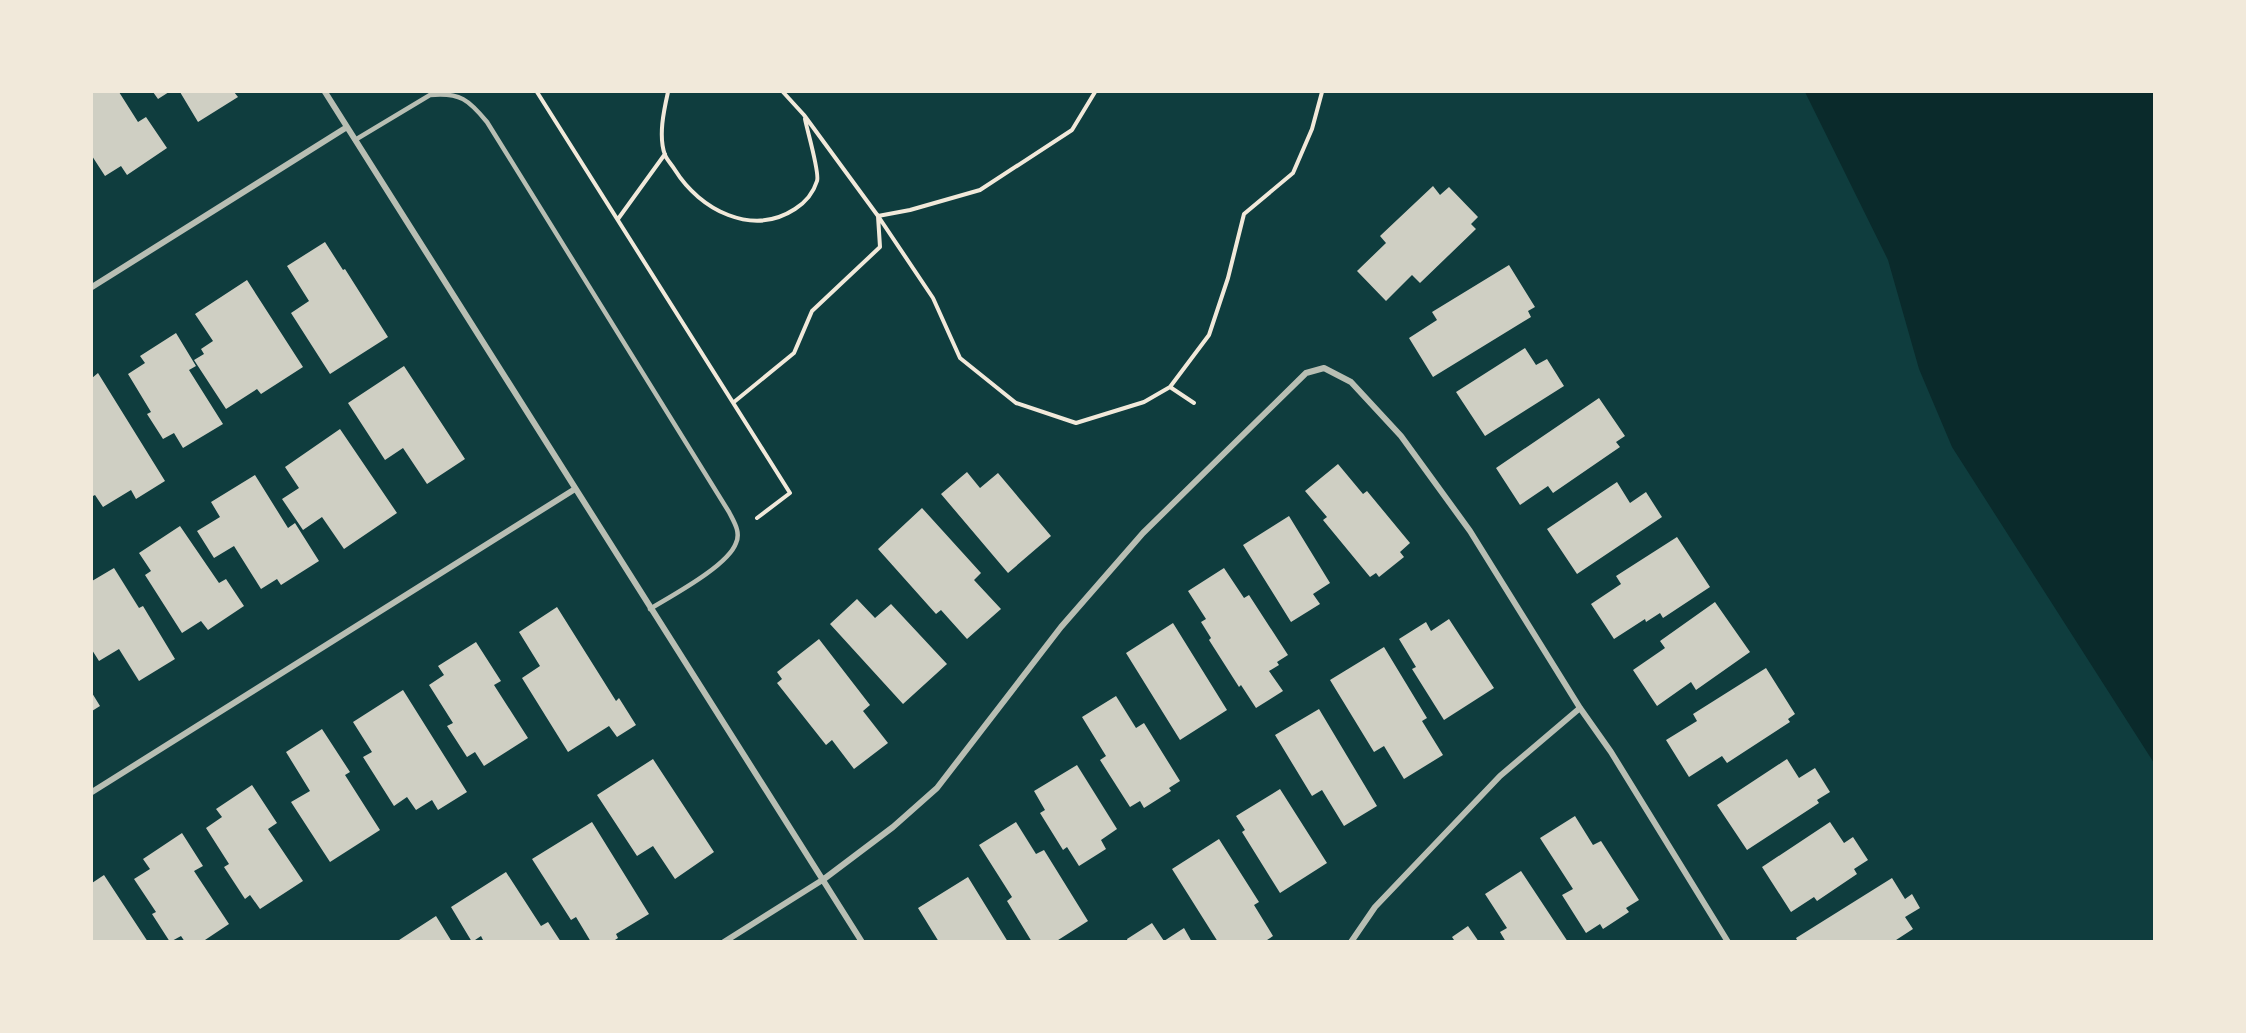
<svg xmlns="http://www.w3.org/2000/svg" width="2246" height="1033" viewBox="0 0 2246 1033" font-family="'Nunito Sans',sans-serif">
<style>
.water{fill:#0a2a2b}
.building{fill:#cfcfc3}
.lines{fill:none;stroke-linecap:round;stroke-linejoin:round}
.path{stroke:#f1e9da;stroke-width:4}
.service{stroke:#b8beb3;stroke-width:4.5}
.minor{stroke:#b8beb3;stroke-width:6}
</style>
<rect width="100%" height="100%" fill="#0f3d3e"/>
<path class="water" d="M1805 92H2154V763L1952 447 1919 369 1888 260Z"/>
<path class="building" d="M92 92H119L138 122 146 117 167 148 127 175 121 166 105 176 92 156Z
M153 92H169L158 99Z
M180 92H234L238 97 198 122Z
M1433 186 1440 195 1449 187 1478 217 1471 224 1476 229 1420 283 1412 275 1386 301 1357 271 1386 243 1380 236Z
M325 242 343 270 345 269 388 337 330 374 291 313 309 301 287 266Z
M1509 265 1535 307 1528 311 1531 317 1433 377 1409 338 1437 320 1432 312Z
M247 280 303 367 261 394 257 389 226 409 194 360 204 354 201 349 213 341 195 314Z
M176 333 196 366 189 370 223 424 183 448 174 433 163 439 147 414 151 412 128 374 145 363 140 356Z
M1525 348 1536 365 1547 359 1564 386 1485 436 1456 392Z
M404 366 465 459 427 484 403 448 385 460 348 403Z
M98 373 165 481 136 499 131 490 103 507 95 495 93 496 92 494V378Z
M1599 398 1625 436 1616 442 1620 447 1553 493 1548 486 1520 505 1496 468Z
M340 429 397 513 344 549 322 517 303 530 282 499 299 488 285 467Z
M1338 464 1363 494 1367 491 1410 543 1400 552 1404 557 1379 577 1376 573 1370 577 1323 520 1327 517 1305 491Z
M967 472 980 488 998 473 1051 536 1008 573 941 494Z
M255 475 288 528 295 523 319 561 281 585 277 579 261 589 234 546 214 558 197 531 220 517 211 502Z
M1617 482 1630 503 1646 492 1662 517 1577 574 1547 529Z
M922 508 981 573 974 580 1001 609 967 639 941 610 936 614 878 549Z
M1289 516 1330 583 1313 594 1320 604 1291 622 1243 545Z
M180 526 219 583 226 579 244 606 208 630 201 621 182 633 145 575 151 571 139 553Z
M1677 537 1710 587 1663 618 1660 613 1646 622 1645 619 1614 639 1591 604 1621 584 1616 576Z
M114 568 139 608 143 606 175 659 139 681 119 649 99 661 92 650V581Z
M1224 568 1244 598 1249 595 1288 655 1277 662 1279 665 1269 671 1283 691 1256 708 1241 685 1239 687 1209 640 1211 638 1201 622 1206 619 1188 591Z
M857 599 875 618 891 604 947 664 903 704 830 624Z
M1715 602 1750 652 1696 690 1691 682 1657 706 1633 670 1665 648 1660 641Z
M557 607 616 701 619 698 636 725 617 737 609 726 568 752 522 678 540 666 519 632Z
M1449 619 1494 688 1444 720 1412 669 1416 667 1399 639 1426 622 1431 631Z
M1173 623 1227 710 1180 740 1126 653Z
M819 639 870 705 863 711 888 743 854 769 832 740 826 745 777 683 782 679 777 672Z
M476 642 501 681 494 685 528 738 484 766 475 752 467 757 447 726 453 723 429 685 444 675 438 666Z
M1384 647 1427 718 1422 721 1443 755 1404 779 1384 746 1374 752 1330 680Z
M1766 668 1795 714 1788 719 1790 722 1727 763 1722 756 1689 777 1666 740 1697 721 1693 714Z
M403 690 467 792 438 810 432 800 416 810 407 797 394 806 363 757 372 752 353 722Z
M92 693 100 706 92 711Z
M1116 696 1136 728 1144 723 1180 781 1169 788 1171 791 1144 808 1140 801 1130 807 1100 760 1106 756 1082 717Z
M1319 709 1377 806 1344 826 1322 790 1312 796 1275 735Z
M322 729 350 772 345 775 380 830 330 862 291 802 310 791 286 752Z
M653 759 714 852 675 879 653 846 637 856 597 795Z
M1787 759 1799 778 1815 768 1830 792 1817 800 1819 803 1747 850 1717 805Z
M1077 765 1117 829 1101 840 1106 849 1079 866 1067 847 1063 850 1040 813 1045 810 1034 791Z
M252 785 277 823 268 829 303 881 260 909 250 895 245 899 224 867 229 864 206 828 222 817 216 809Z
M1280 789 1327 863 1280 893 1242 832 1245 830 1236 816Z
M1575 816 1593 845 1601 841 1639 900 1626 908 1629 912 1603 929 1600 924 1586 933 1562 895 1573 889 1540 838Z
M592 822 649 914 616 934 618 938 612 942H591L576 917 571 920 532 859Z
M1016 822 1036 854 1044 850 1088 921 1055 942H1032L1007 901 1012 897 979 845Z
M1830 822 1844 843 1853 837 1868 860 1854 869 1857 874 1817 901 1814 897 1791 912 1762 867Z
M182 833 203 866 194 871 229 924 202 942H185L181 936 170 942 152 914 156 912 134 879 150 869 143 859Z
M1219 839 1259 902 1254 905 1273 936 1264 942H1218L1172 869Z
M1521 871 1568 942H1506L1500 932 1507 928 1485 894Z
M506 872 541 926 548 922 561 942H484L481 936 472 942 451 907Z
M104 875 148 942H92V883Z
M968 877 1008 942H939L918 908Z
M1892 878 1905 899 1912 894 1920 908 1905 917 1913 929 1893 942H1798L1796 938Z
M436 916 452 942H396Z
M1152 923 1164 941 1184 928 1192 942H1128L1127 939Z
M1468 926 1479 942H1451L1454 940 1452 937Z"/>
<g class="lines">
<path class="path" d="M537 92 790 493 757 518
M668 92C664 110 658 136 665 155 667 160 672 165 675 170 700 210 752 237 795 209 806 202 813 194 817 181 820 173 807 130 805 119
M1095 92 1072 130 980 190 910 210 878 216 933 298 960 358 1016 403 1076 423 1144 402 1170 387 1209 335 1228 278 1244 214 1293 173 1312 129 1322 92
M618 219 665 154
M1170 387 1194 403
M734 402 794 353 812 311 880 247 878 216 804 115 783 92"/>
<path class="service" d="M355 140 430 95C460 92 469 100 487 122L729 512C734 522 741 532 736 543 728 566 671 596 650 609"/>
<path class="minor" d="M325 92 862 942
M92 287 347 127
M92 792 575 489
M724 942 824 879 893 827 937 788 1061 627 1143 533 1306 373 1324 368 1351 382 1401 436 1470 531 1580 708 1611 752 1728 942
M1351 942 1375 907 1500 776 1580 708"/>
</g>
<rect width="2246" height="1033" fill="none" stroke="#f1e9da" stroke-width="186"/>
</svg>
